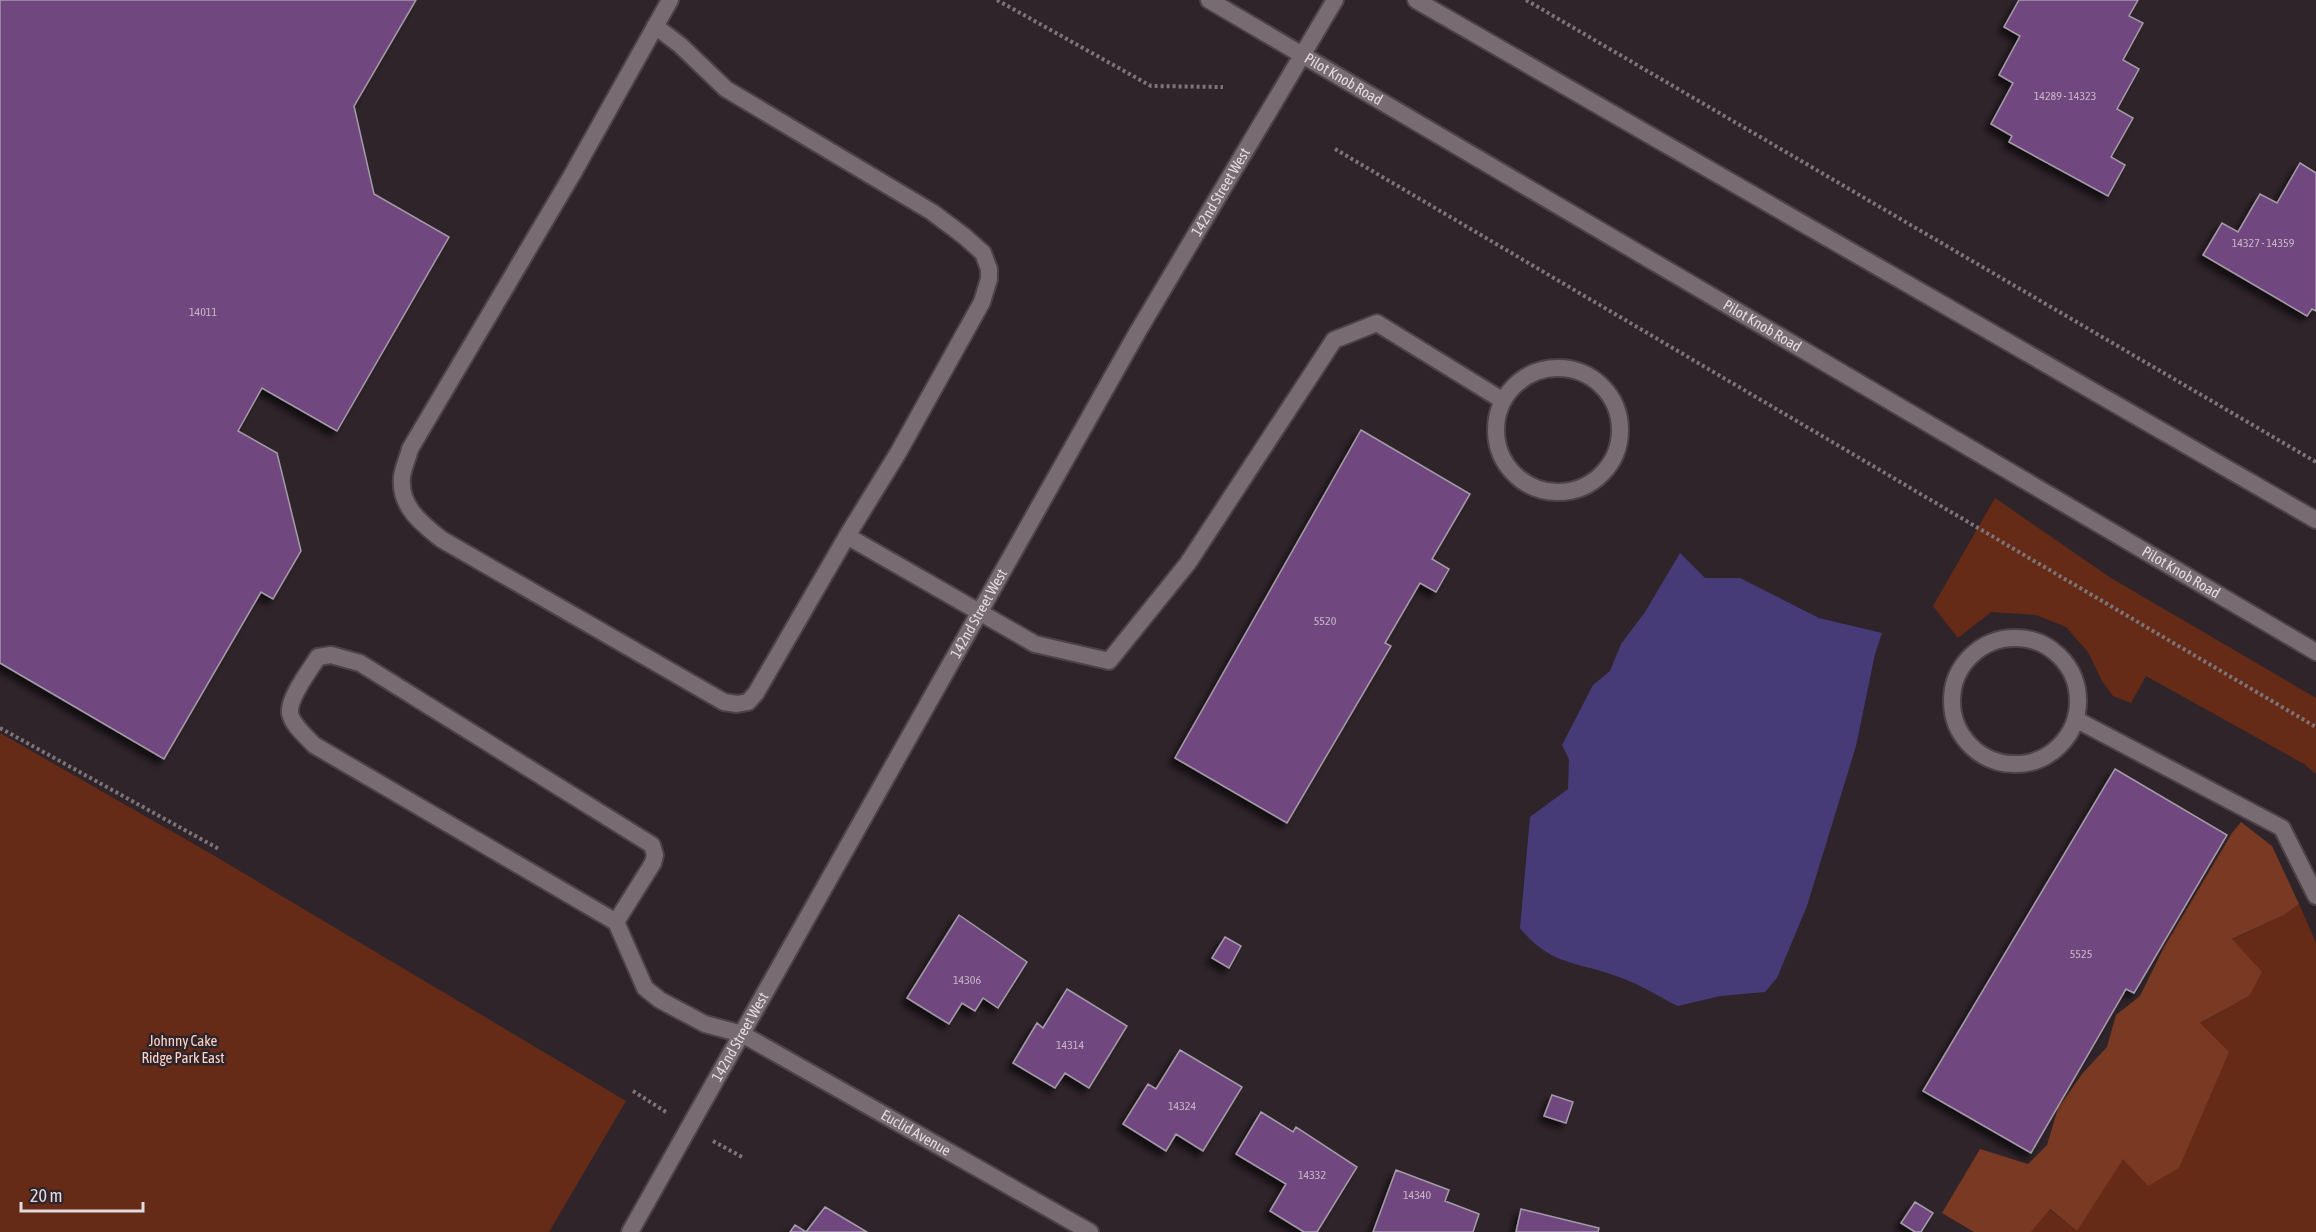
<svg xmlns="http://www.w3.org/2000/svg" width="2316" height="1232" viewBox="0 0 2316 1232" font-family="'Asap Condensed',sans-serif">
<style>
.green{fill:#662b16}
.forest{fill:#7a3922}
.water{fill:#463b77}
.building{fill:#70477e;stroke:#a49ba8;stroke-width:1.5;filter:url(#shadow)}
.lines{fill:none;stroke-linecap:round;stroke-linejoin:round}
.service-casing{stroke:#4c4248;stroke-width:20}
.minor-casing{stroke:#4c4248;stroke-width:20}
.tertiary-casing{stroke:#4c4248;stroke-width:20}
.secondary-casing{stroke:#4c4248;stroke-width:20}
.path{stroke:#7d7378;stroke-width:4;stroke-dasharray:3 3;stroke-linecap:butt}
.service{stroke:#796b72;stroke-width:16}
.minor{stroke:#796b72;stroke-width:16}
.tertiary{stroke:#796b72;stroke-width:16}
.secondary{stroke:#796b72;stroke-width:16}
.labels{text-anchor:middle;stroke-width:5;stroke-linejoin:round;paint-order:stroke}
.number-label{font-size:12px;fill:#c6b5c6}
.street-label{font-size:15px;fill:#e2dade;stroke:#2f242a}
.park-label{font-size:15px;fill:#fbd2c4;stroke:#2f242a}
</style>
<defs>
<filter id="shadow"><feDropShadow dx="-5.5" dy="5.5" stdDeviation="3" flood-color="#0009"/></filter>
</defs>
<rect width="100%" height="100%" fill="#2f242a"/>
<path class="green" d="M1995 498 2111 578 2316 698V774L2304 764 2146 676 2131 703 2113 696 2102 681 2088 652 2066 627 2036 615 1991 612 1958 638 1933 606Z
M0 733 213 855 626 1101 549 1232H0Z
M2299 904 2316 943V1232H2031L2049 1209 2077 1231 2199 1024 2249 996 2231 940 2284 915Z"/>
<path class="forest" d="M2241 822 2272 846 2299 904 2284 915 2232 939 2262 972 2249 996 2200 1023 2229 1052 2179 1168 2148 1186 2123 1159 2077 1231 2050 1209 2031 1232H1974L1942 1213 1980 1149 2028 1164 2047 1145 2058 1108 2082 1074 2107 1047 2116 1015 2140 996 2164 947 2232 833Z"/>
<path class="water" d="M1680 553 1705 578H1740L1819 618 1882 633 1875 654 1856 746 1807 906 1777 978 1765 992 1720 996 1678 1006C1659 997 1640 984 1619 977 1579 962 1550 966 1520 928L1530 817 1568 789 1569 759 1562 745 1593 685 1610 671 1621 644 1645 612Z"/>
<path class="building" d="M0 0H416L354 106 374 194 449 237 337 431 262 388 238 431 277 453 301 551 273 599 261 592 164 759 0 663Z
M2019 0H2138L2129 16 2143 23 2123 60 2139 69 2117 109 2133 118 2111 157 2125 165 2108 196 2009 142 2012 136 1991 124 2013 83 1999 75 2020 36 2004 27Z
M2300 163 2316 173V311L2312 309 2307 316 2203 255 2222 223 2238 232 2260 194 2277 203Z
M1361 430 1470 494 1432 559 1449 569 1436 592 1420 583 1385 643 1391 646 1287 823 1175 758Z
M2115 769 2227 835 2134 993 2126 989 2031 1153 1923 1091Z
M959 915 1027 962 998 1008 983 998 975 1011 962 1003 949 1024 907 998Z
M1225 937 1241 946 1229 968 1212 958Z
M1067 989 1127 1026 1089 1088 1065 1073 1055 1088 1013 1063 1037 1023 1043 1028Z
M1180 1050 1242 1087 1203 1151 1176 1134 1166 1151 1123 1124 1148 1084 1156 1089Z
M1552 1095 1573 1102 1566 1123 1544 1116Z
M1261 1112 1293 1132 1296 1127 1357 1167 1317 1232H1304L1270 1211 1286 1184 1236 1154Z
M1396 1170 1449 1190 1445 1201 1479 1214 1473 1232H1373Z
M1915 1202 1933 1213 1921 1232H1915L1901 1223Z
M825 1207 867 1232H790L795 1225 806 1232Z
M1521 1209 1599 1228 1598 1232H1516Z"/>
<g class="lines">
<defs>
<path id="service" d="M655 26 680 45 726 89 932 212 964 236 983 253 989 269V279L982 302 898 453 847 536 756 693 748 702 737 704 724 702 441 539C421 523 399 506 402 477 403 468 408 458 410 449L572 175 670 0
M1496 430a62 62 0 1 1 124 0a62 62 0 1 1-124 0Z
M847 536 1035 644 1109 661 1188 563 1334 340 1377 323 1502 400
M1952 701a63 63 0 1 1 126 0a63 63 0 1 1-126 0Z
M2077 720 2282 828 2316 896
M616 922 653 863 655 855 652 845 360 663 331 655 318 657C310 670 288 698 290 713 292 725 306 736 314 745L616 922 645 988 660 1000 705 1024 742 1034"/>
<g id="minor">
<path id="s1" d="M742 1034 1090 1232"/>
</g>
<g id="tertiary">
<path id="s2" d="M630 1232 1137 333 1335 0"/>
</g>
<g id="secondary">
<path id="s3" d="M1209 0 2316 652"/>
<path d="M1416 0 2316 520"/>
</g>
</defs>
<use href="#service" class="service-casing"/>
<use href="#minor" class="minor-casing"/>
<use href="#tertiary" class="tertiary-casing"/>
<use href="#secondary" class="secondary-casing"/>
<path class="path" d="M997 0 1151 86 1223 87
M1526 0 2316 462
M1335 149 2316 727
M0 728 219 849
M633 1091 666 1112
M713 1141 742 1157"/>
<use href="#service" class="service"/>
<use href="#minor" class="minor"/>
<use href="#tertiary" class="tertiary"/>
<use href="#secondary" class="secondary"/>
</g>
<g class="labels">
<g class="number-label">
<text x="2065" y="100">14289 - 14323</text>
<text x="2263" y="247">14327 - 14359</text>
<text x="203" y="316">14011</text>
<text x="1325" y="625">5520</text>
<text x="2081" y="958">5525</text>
<text x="967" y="984">14306</text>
<text x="1070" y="1049">14314</text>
<text x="1182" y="1110">14324</text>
<text x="1312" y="1179">14332</text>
<text x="1417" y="1199">14340</text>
</g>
<g class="street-label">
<text dy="5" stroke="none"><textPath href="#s3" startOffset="156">Pilot Knob Road</textPath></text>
<text dy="5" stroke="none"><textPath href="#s2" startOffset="1196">142nd Street West</textPath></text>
<text dy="5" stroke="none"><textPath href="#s3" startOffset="642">Pilot Knob Road</textPath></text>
<text dy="5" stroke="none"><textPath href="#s3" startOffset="1128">Pilot Knob Road</textPath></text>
<text dy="5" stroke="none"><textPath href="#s2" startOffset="710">142nd Street West</textPath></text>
<text dy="5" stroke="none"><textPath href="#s2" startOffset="224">142nd Street West</textPath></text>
<text dy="5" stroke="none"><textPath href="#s1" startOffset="200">Euclid Avenue</textPath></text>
</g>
<g class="park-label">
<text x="183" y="1046">Johnny Cake<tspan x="183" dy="17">Ridge Park East</tspan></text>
</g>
</g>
<path d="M21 1202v9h122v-9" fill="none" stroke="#e2dade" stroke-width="3"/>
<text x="30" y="1202" font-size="18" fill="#e2dade" stroke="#2f242a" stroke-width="4.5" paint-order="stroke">20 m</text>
</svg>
